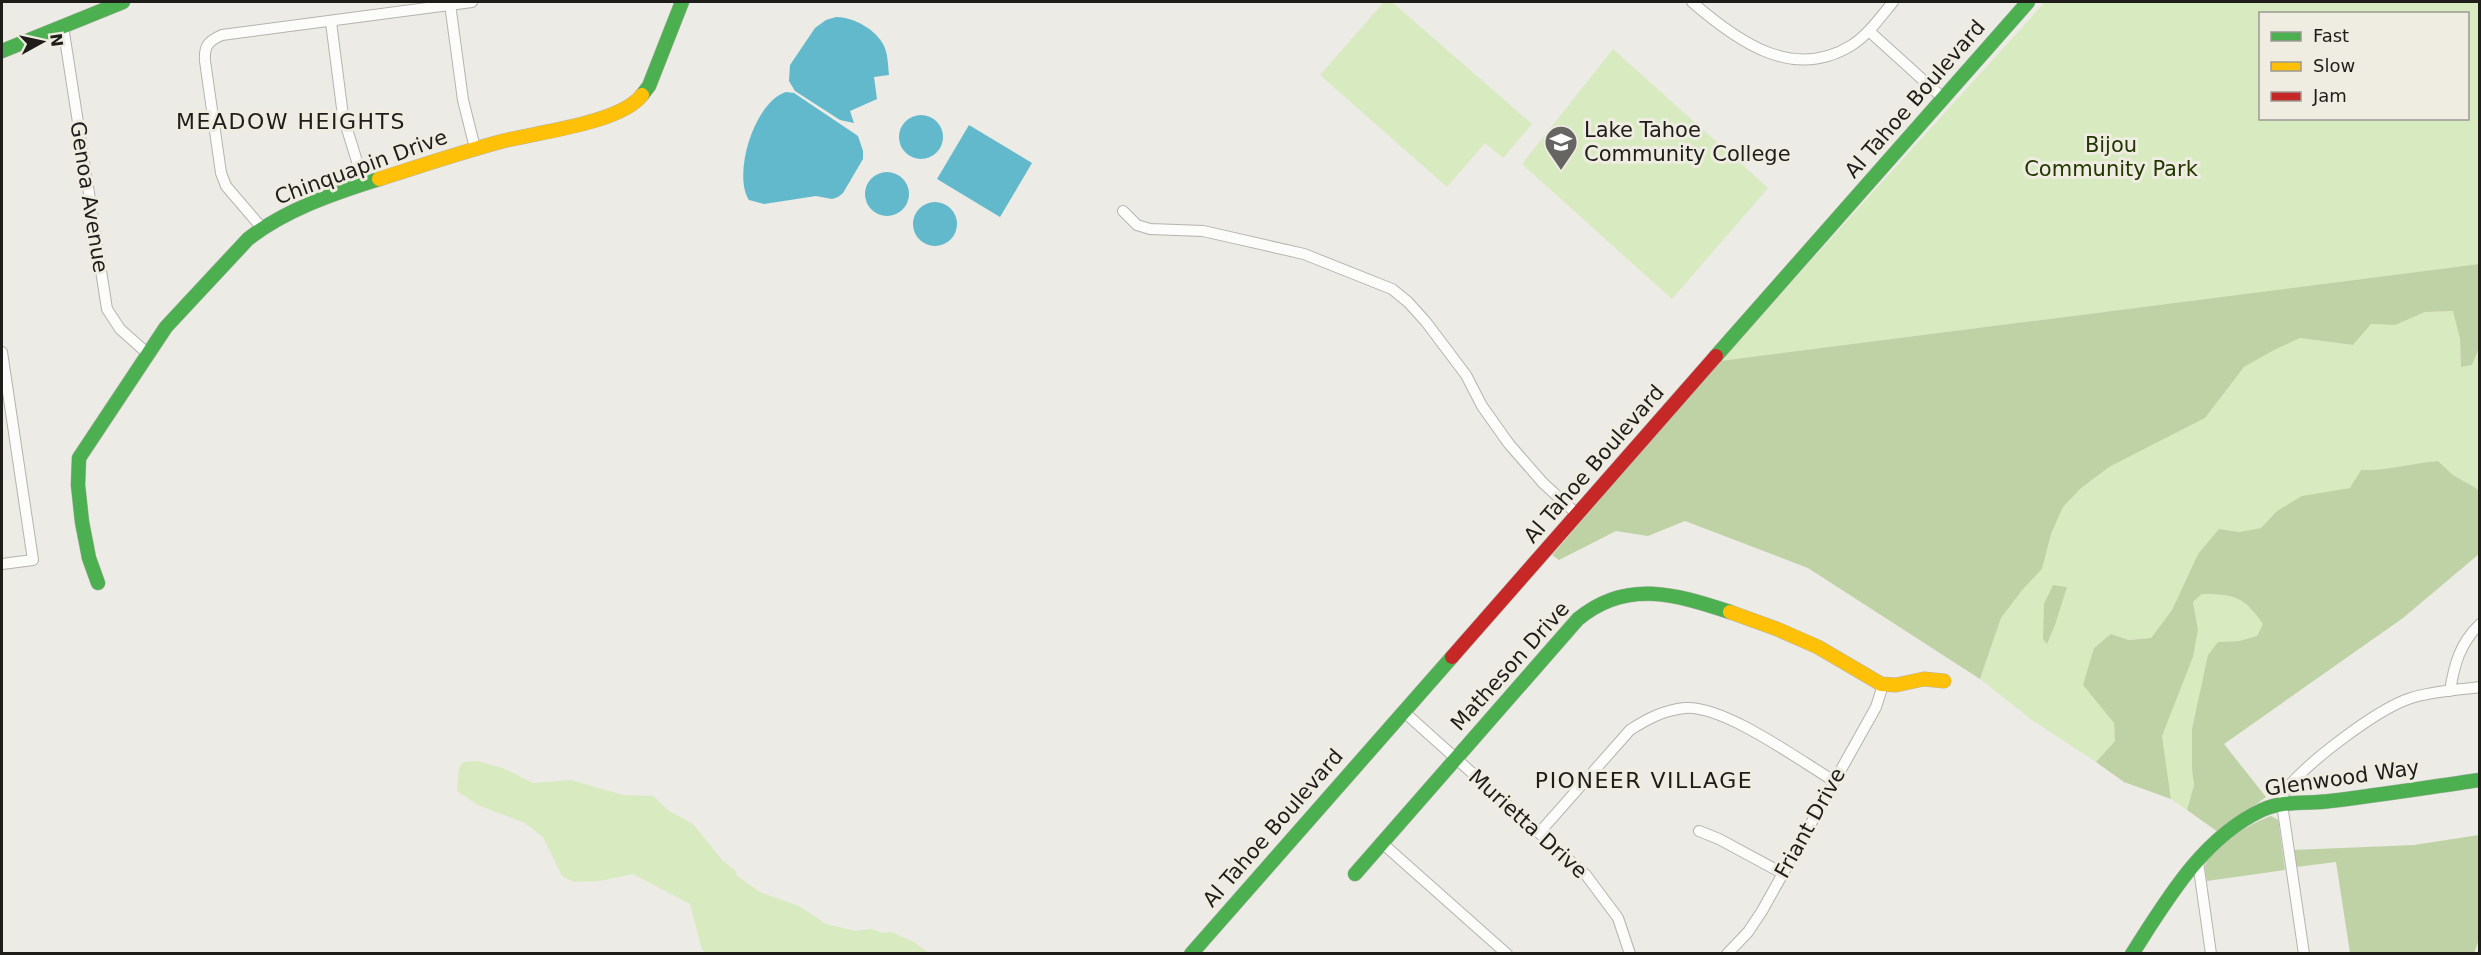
<svg xmlns="http://www.w3.org/2000/svg" width="2481" height="955" viewBox="0 0 2481 955" font-family="'DejaVu Sans',sans-serif">
<style>
.green{fill:#d8eac0;fill-rule:evenodd}
.forest{fill:#bfd2a5}
.water{fill:#61b9cb}
.lines{fill:none;stroke-linecap:round;stroke-linejoin:round}
.street-casing{stroke:#b4b3ae;stroke-width:12}
.fast-casing{stroke:#b4b3ae;stroke-width:15}
.slow-casing{stroke:#b4b3ae;stroke-width:15}
.jam-casing{stroke:#b4b3ae;stroke-width:15}
.street{stroke:#fcfcfb;stroke-width:10}
.fast{stroke:#4caf50;stroke-width:14}
.slow{stroke:#ffc107;stroke-width:14}
.jam{stroke:#c62828;stroke-width:14}
.labels{text-anchor:middle;stroke-width:6;stroke-linejoin:round;paint-order:stroke}
.street-label{font-size:21px;fill:#1f1d1a;stroke:#efece2}
.poi-label{font-size:21px;fill:#1f1d1a;stroke:#efece2;text-anchor:start}
.park-label{font-size:21px;fill:#233800;stroke:#efece2}
.neighbourhood-label{font-size:22px;letter-spacing:1.5px;fill:#1f1d1a;stroke:#efece2}
</style>
<rect width="100%" height="100%" fill="#ecebe5"/>
<path class="green" d="M1384 2H1392L1532 124 1503 158 1485 143 1447 187 1320 75Z
M2045 2H2479V264L1720 361ZM2260 14H2468V118H2260Z
M1613 49 1768 188 1672 299 1522 164Z
M2453 311 2460 339 2461 367 2472 365 2479 348V490L2453 475 2438 461C2412 463 2387 471 2361 470L2351 488 2327 493 2277 511 2261 528 2239 532 2219 529 2198 554 2172 610 2151 638 2129 640 2111 634 2083 685 2114 723 2115 741 2096 762 2032 720 1980 679 2001 618 2023 589 2042 569 2051 534 2063 507 2080 489 2109 467 2205 418 2244 367 2274 349 2300 338 2353 345 2371 324 2395 325 2425 312Z
M2202 594C2235 594 2243 597 2263 624L2257 636 2239 641 2218 642 2192 729V769L2194 785 2187 810 2171 799 2162 736 2193 657 2198 630 2193 602Z
M477 761 503 768 533 783 571 780 623 795 653 796 669 811 693 824 723 861 736 871 737 876 760 892 799 906 826 924 855 931 871 929 883 933 891 932 914 942 929 953H707L702 950 690 904 633 874 599 881 574 882 562 876 543 837 525 823 478 805 457 791 459 768 463 762Z"/>
<path class="forest" d="M2479 264V348L2472 365 2461 367 2460 339 2453 311 2425 312 2395 325 2371 324 2353 345 2300 338 2274 350 2244 367 2205 418 2109 467 2080 489 2063 507 2051 534 2042 569 2023 589 2001 618 1980 679 1808 568 1685 521 1648 536 1616 531 1559 560 1552 555 1720 361Z
M2438 461 2453 475 2479 490V554L2403 618 2224 744 2266 797 2218 832 2187 810 2194 785 2192 769V729L2208 655 2218 642 2239 641 2257 636 2263 624C2244 597 2235 594 2202 594L2193 602 2198 630 2193 657 2162 736 2171 799 2124 782 2096 762 2115 741 2114 723 2083 685 2094 648 2111 634 2129 640 2151 638 2172 610 2198 554 2219 529 2239 532 2261 528 2277 511 2302 496 2350 488 2361 470C2387 471 2412 463 2438 461Z
M2053 585 2067 587 2055 625 2047 644 2043 639 2044 604Z
M2271 816 2278 820 2279 825 2285 870 2207 881C2206 875 2204 868 2206 862 2212 845 2254 822 2271 816Z
M2479 835 2480 937 2474 953H2350L2336 862 2296 867 2293 850 2414 845Z"/>
<path class="water" d="M836 17C853 17 876 29 884 46 888 54 888 66 889 75L874 77 877 99 850 111 854 123 840 120 795 91 789 81 790 65 815 28 826 20Z
M786 92 794 93 858 136 863 151V159L843 193 838 197 832 199 816 196 764 204 749 200C732 174 755 101 786 92Z
M899 137a22 22 0 1 1 44 0a22 22 0 1 1-44 0Z
M969 125 1032 163 1000 217 937 179Z
M865 194a22 22 0 1 1 44 0a22 22 0 1 1-44 0Z
M913 224a22 22 0 1 1 44 0a22 22 0 1 1-44 0Z"/>
<g class="lines">
<defs>
<path id="street" d="M1692 2C1737 41 1793 82 1852 45 1869 34 1881 16 1893 2
M450 4 463 100 475 148
M331 22 343 116 364 184
M63 26 107 309 120 329 147 353
M1869 31 1944 99
M1123 211 1137 225 1150 229 1203 231 1304 254 1392 289 1408 302 1426 322 1466 375 1482 406 1509 444 1543 483 1578 515
M262 228 226 186 221 173 205 61C204 46 208 41 222 35L472 2
M2 352 33 560 2 564
M2450 691C2454 665 2460 643 2480 624
M1403 711 1586 875 1618 918 1630 954
M1699 831 1719 839 1782 873
M1539 833 1630 730C1647 719 1664 710 1685 708 1724 705 1799 760 1834 781
M1382 843 1507 954
M2198 862 2211 954
M1727 954 1748 932 1762 911 1876 707 1883 685
M2304 954 2282 804 2284 792C2306 763 2377 709 2411 698 2433 691 2457 690 2480 687"/>
<path id="fast" d="M2 51 123 2
M642 95 649 86 682 2
M1716 356 2028 2
M98 583 89 558 82 522 78 485 79 458 166 327 248 239C285 210 334 193 379 179
M1355 874 1578 619C1626 579 1675 594 1730 612
M1191 954 1452 657
M2132 954C2166 901 2202 838 2262 810 2283 800 2309 804 2330 801 2380 795 2430 787 2480 780"/>
<path id="slow" d="M379 179C420 166 462 152 503 141 538 132 621 123 642 95
M1730 612 1777 629 1818 647 1881 684 1896 685 1924 679 1944 681"/>
<path id="jam" d="M1452 657 1716 356"/>
</defs>
<use href="#street" class="street-casing"/>
<use href="#fast" class="fast-casing"/>
<use href="#slow" class="slow-casing"/>
<use href="#jam" class="jam-casing"/>
<use href="#street" class="street"/>
<use href="#fast" class="fast"/>
<use href="#slow" class="slow"/>
<use href="#jam" class="jam"/>
</g>
<defs>
<symbol id="university-pin" viewBox="-11 -11 22 30"><path d="M0 17L-7.5 6A9.5 9.5 0 1 1 7.5 6Z" fill="#676561" stroke="#efece2"/><path d="M0-5L7-2L0 1L-7-2ZM-4 1L0 2.5L4 1V4Q0 6-4 4Z" fill="#fff"/></symbol>
</defs>
<g fill-rule="evenodd">
<use href="#university-pin" x="1542" y="123" width="38" height="52"/>
</g>
<g class="labels">
<g class="street-label">
<text transform="translate(1915 99) rotate(-49)" y="7">Al Tahoe Boulevard</text>
<text transform="translate(361 167) rotate(-20)" y="7">Chinquapin Drive</text>
<text transform="translate(89 197) rotate(81)" y="7">Genoa Avenue</text>
<text transform="translate(1594 464) rotate(-49)" y="7">Al Tahoe Boulevard</text>
<text transform="translate(1510 666) rotate(-48)" y="7">Matheson Drive</text>
<text transform="translate(2342 778) rotate(-8)" y="7">Glenwood Way</text>
<text transform="translate(1810 823) rotate(-61)" y="7">Friant Drive</text>
<text transform="translate(1528 824) rotate(42)" y="7">Murietta Drive</text>
<text transform="translate(1273 828) rotate(-49)" y="7">Al Tahoe Boulevard</text>
</g>
<g class="poi-label">
<text x="1584" y="137">Lake Tahoe<tspan x="1584" dy="24">Community College</tspan></text>
</g>
<g class="park-label">
<text x="2111" y="152">Bijou<tspan x="2111" dy="24">Community Park</tspan></text>
</g>
<g class="neighbourhood-label">
<text x="291" y="129">MEADOW HEIGHTS</text>
<text x="1644" y="788">PIONEER VILLAGE</text>
</g>
</g>
<rect width="2481" height="955" fill="none" stroke="#1f1d1a" stroke-width="6"/>
<rect x="2259" y="12" width="210" height="108" fill="#efece2" stroke="#9c9992" stroke-width="1.5"/>
<rect x="2271" y="32" width="30" height="9" fill="#4caf50" stroke="#9c9992" stroke-width="1.5"/>
<text x="2313" y="42" font-size="18" fill="#1f1d1a">Fast</text>
<rect x="2271" y="62" width="30" height="9" fill="#ffc107" stroke="#9c9992" stroke-width="1.5"/>
<text x="2313" y="72" font-size="18" fill="#1f1d1a">Slow</text>
<rect x="2271" y="92" width="30" height="9" fill="#c62828" stroke="#9c9992" stroke-width="1.5"/>
<text x="2313" y="102" font-size="18" fill="#1f1d1a">Jam</text>
<g transform="translate(42 42) rotate(82)" stroke="#efece2" stroke-width="4.5" paint-order="stroke">
<path d="M0-4.5L10 22L0 15L-10 22Z" fill="#1f1d1a"/>
<text y="-9" font-size="16" font-weight="bold" text-anchor="middle" fill="#1f1d1a">N</text>
</g>
</svg>
